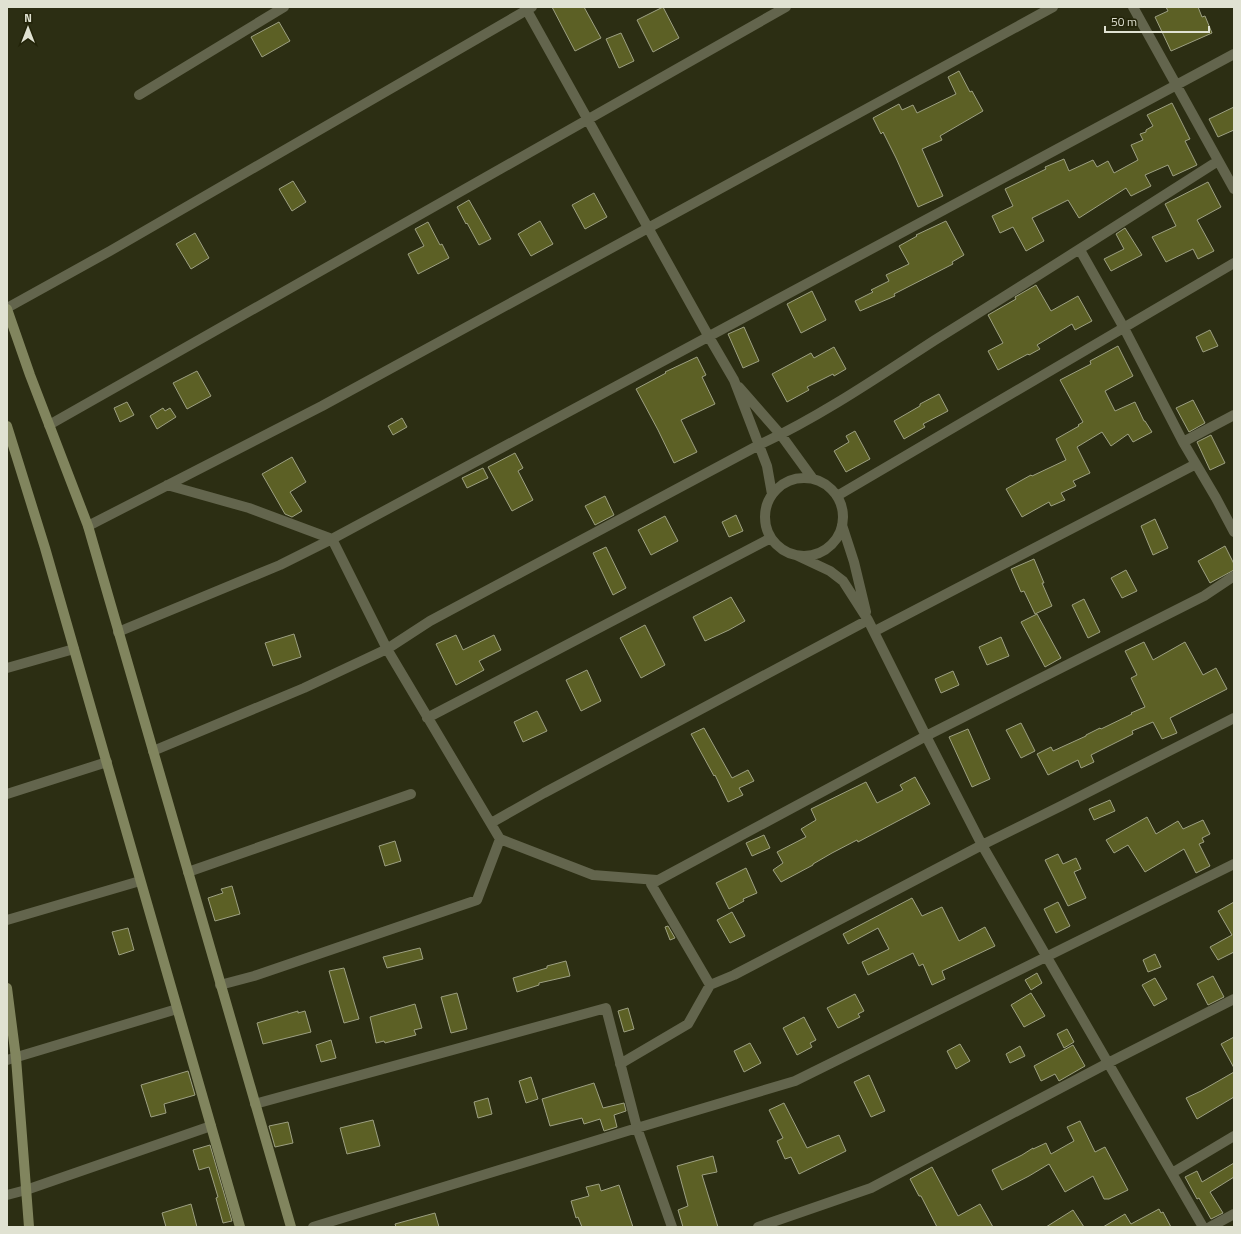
<svg xmlns="http://www.w3.org/2000/svg" width="1241" height="1234" viewBox="0 0 1241 1234" font-family="'Titillium Web',sans-serif">
<style>
.building{fill:#5c6025;stroke:#9da082}
.lines{fill:none;stroke-linecap:round;stroke-linejoin:round}
.minor{stroke:#63654d;stroke-width:10}
.secondary{stroke:#81855e;stroke-width:10}
</style>
<rect width="100%" height="100%" fill="#2c2e13"/>
<path class="building" d="M552 7H584L601 38 575 51Z
M663 7 679 38 653 52 637 20Z
M1166 7H1198L1202 17 1205 16 1212 33 1171 51 1155 17 1168 11Z
M279 22 290 41 262 57 251 37Z
M621 33 634 61 619 68 606 39Z
M959 71 970 92 972 91 983 111 940 136 942 140 922 149 943 196 918 207 896 158 883 132 881 134 873 118 899 104 902 110 913 105 917 113 956 94 948 77Z
M1172 103 1190 139 1185 141 1197 165 1173 176 1168 165 1145 175 1151 186 1131 196 1126 188 1079 218 1068 200 1032 218 1044 241 1026 251 1013 227 1000 233 992 216 1013 206 1005 189 1046 169 1045 167 1064 159 1069 171 1093 160 1097 167 1108 161 1114 173 1138 160 1131 145 1143 140 1140 134 1146 132V130L1153 126 1147 115Z
M1234 107V130L1218 137 1209 119Z
M293 181 306 202 292 211 279 189Z
M1208 182 1221 207 1197 220 1214 251 1198 259 1193 249 1166 262 1152 237 1176 226 1165 204Z
M594 193 607 217 585 229 572 205Z
M469 200 491 239 479 245 467 223 466 224 457 207Z
M540 221 553 244 531 256 518 234Z
M946 221 964 255 952 262 953 264 894 294 895 296 860 311 855 301 873 292 871 290 889 281 886 275 909 264 899 246 917 236 916 235Z
M428 222 440 245 442 244 449 258 418 274 408 254 424 246 415 229Z
M1125 228 1142 255 1111 271 1104 259 1124 249 1116 234Z
M195 233 209 258 191 269 176 244Z
M1036 285 1051 311 1078 296 1092 321 1075 330 1072 324 1037 345 1040 349 1029 355 1028 354 998 370 988 351 1003 343 988 315 1016 299 1015 297Z
M812 291 826 320 801 333 787 304Z
M744 327 759 361 743 368 728 334Z
M1210 330 1218 346 1203 352 1196 337Z
M1118 346 1133 376 1105 391 1115 411 1135 402 1144 421H1145L1152 432 1133 442 1128 434 1111 446 1102 432 1077 447 1090 473 1073 481 1076 486 1061 493 1065 500 1051 506 1049 502 1022 517 1006 489 1031 475 1032 476 1066 460 1056 439 1079 426 1078 425 1083 422 1060 380 1091 364 1090 361Z
M834 347 846 369 834 376 833 374 807 387 809 390 787 402 772 374 811 353 814 358Z
M697 357 706 375 702 377 715 404 681 420 697 452 674 463 658 430 636 389 666 373 665 372Z
M197 371 211 396 187 409 173 383Z
M939 394 948 411 923 424 925 427 904 439 894 421 920 406V404Z
M1193 400 1205 423 1189 432 1176 408Z
M127 402 134 415 120 422 114 408Z
M163 408 165 411 170 408 176 417 157 429 150 416Z
M402 418 407 427 393 435 388 426Z
M855 431 870 459 846 472 834 451 849 442 846 436Z
M1211 435 1225 463 1210 470 1197 442Z
M515 453 523 468 518 471 533 500 512 511 488 467Z
M292 457 306 482 290 492 302 511 292 517 285 514 262 474Z
M483 468 488 478 467 488 462 478Z
M605 496 614 515 595 525 585 506Z
M736 515 743 531 729 537 722 522Z
M665 516 678 541 651 555 638 530Z
M1155 519 1168 548 1153 555 1141 526Z
M1225 546 1234 564V570L1210 583 1198 561Z
M606 547 626 588 613 595 593 553Z
M1034 559 1044 583H1042L1052 606 1035 614 1024 591 1021 592 1011 569Z
M1126 570 1137 591 1122 598 1111 578Z
M731 597 745 621 729 630 705 641 693 617Z
M1084 599 1100 632 1088 638 1072 605Z
M1037 614 1061 658 1045 667 1021 622Z
M645 625 665 665 641 678 620 638Z
M294 634 301 657 273 666 265 643Z
M456 635 463 650 494 635 501 650 479 661 484 670 456 685 436 644Z
M1001 637 1009 656 987 665 979 647Z
M1144 642 1153 660 1185 642 1203 675 1216 668 1227 689 1170 718 1177 733 1162 739 1153 722 1132 731 1133 734 1091 755 1094 762 1081 768 1078 760 1048 775 1037 754 1051 747 1053 751 1086 736V735L1100 728 1101 729 1132 714 1131 713 1145 707 1131 678 1137 675 1125 651Z
M587 670 601 701 581 711 566 680Z
M953 671 959 685 941 693 935 679Z
M537 711 547 731 523 742 514 722Z
M1021 723 1035 751 1021 758 1006 730Z
M704 728 732 778 748 770 754 781 739 788 743 795 728 802 715 775 714 776 691 734Z
M968 729 990 779 972 787 949 737Z
M915 777 930 804 858 842 857 840 832 853 813 864V865L781 882 773 870 783 863 777 852 806 837 801 829 816 820 811 809 866 782 877 803 903 790 900 785Z
M1110 800 1115 811 1094 820 1089 809Z
M1147 817 1156 834 1178 821 1183 829 1203 820 1210 834 1202 838 1204 842 1199 844 1210 866 1196 873 1184 849 1145 872 1128 845 1114 853 1106 840Z
M764 835 770 848 752 856 746 843Z
M395 841 401 861 385 866 379 846Z
M1058 854 1063 864 1076 858 1081 869 1074 872 1086 898 1068 906 1045 860Z
M746 868 757 893 743 899 744 901 729 909 716 883Z
M232 886 240 914 215 921 208 898 223 893 221 889Z
M912 898 922 916 942 907 959 941 985 927 995 946 942 971 945 979 932 985 923 964 919 966 913 953 868 975 862 962 889 949 878 928 848 944 843 934Z
M1058 902 1070 926 1056 933 1044 909Z
M1234 902V952L1218 960 1210 947 1232 935 1218 911Z
M732 912 745 936 730 943 717 920Z
M668 926 675 938 670 940 665 927Z
M128 928 134 950 119 955 112 932Z
M420 948 423 959 387 968 383 957Z
M1155 954 1161 967 1148 972 1143 960Z
M566 961 570 976 539 983V985L517 992 513 978 547 968V966Z
M344 968 359 1019 344 1023 329 971Z
M1037 973 1042 983 1031 990 1025 980Z
M1213 976 1224 997 1208 1005 1197 984Z
M1155 978 1167 999 1154 1006 1142 985Z
M457 993 467 1029 451 1033 441 997Z
M1031 993 1045 1016 1024 1027 1011 1005Z
M855 994 864 1011 858 1014 860 1017 838 1028 827 1008Z
M415 1004 422 1028 414 1030 416 1035 385 1043 384 1041 376 1043 370 1017Z
M628 1008 634 1029 624 1032 618 1011Z
M298 1011V1013L305 1011 311 1032 263 1044 257 1023Z
M804 1017 816 1040 810 1043 812 1047 797 1055 783 1028Z
M1067 1029 1074 1042 1064 1048 1057 1034Z
M1234 1037V1068L1221 1044Z
M331 1040 336 1058 321 1062 316 1045Z
M750 1043 761 1063 744 1072 734 1051Z
M960 1044 970 1061 956 1069 947 1051Z
M1073 1045 1085 1066 1059 1081 1055 1074 1041 1081 1034 1066Z
M1020 1046 1025 1056 1010 1063 1006 1054Z
M188 1071 195 1095 164 1104 166 1113 151 1117 141 1085Z
M1234 1072V1097L1197 1119 1186 1098 1201 1091Z
M869 1075 885 1111 871 1117 854 1082Z
M531 1077 538 1099 526 1103 519 1081Z
M594 1083 603 1108 624 1103 626 1111 614 1115 617 1127 604 1131 600 1119 584 1124 582 1118 550 1126 542 1099Z
M488 1098 492 1114 478 1118 474 1102Z
M784 1103 807 1148 839 1135 846 1151 799 1174 791 1157 785 1159 777 1141 783 1138 769 1110Z
M373 1120 380 1146 347 1154 340 1128Z
M1080 1121 1095 1152 1105 1147 1128 1190 1109 1199H1104L1093 1176 1065 1192 1049 1164 1029 1176 1002 1190 992 1170 1022 1155 1033 1148V1149L1046 1143 1051 1154 1074 1141 1067 1127Z
M288 1122 293 1143 275 1147 269 1126Z
M210 1145 232 1221 223 1223 216 1198 218 1197 209 1167 199 1170 193 1150Z
M713 1156 717 1172 702 1175 718 1227H683L678 1210 688 1206 677 1166Z
M1234 1163V1177L1210 1192 1223 1213 1211 1219 1199 1198 1197 1199 1185 1177 1197 1171 1202 1182Z
M932 1167 958 1216 980 1204 993 1227H937L921 1196H919L910 1179Z
M599 1184 601 1191 619 1185 633 1227H582L578 1217 576 1218 571 1201 589 1196 586 1187Z
M191 1204 197 1227H166L162 1213Z
M1159 1209 1161 1213 1163 1212 1171 1227H1103L1125 1214 1131 1224Z
M1073 1210 1084 1227H1046Z
M435 1213 439 1227H396L395 1224Z"/>
<g class="lines">
<path class="minor" d="M525 7 709 337 734 380 767 466 772 494
M1133 7 1234 189
M139 95 284 7
M1080 250 1124 328 1183 442 1216 498 1234 532
M7 308 110 251 532 7
M739 387 781 435 813 479
M49 425 786 7
M1183 442 1234 415
M765 517a39 39 0 1 1 78 0a39 39 0 1 1-78 0Z
M167 485 249 508 332 539 387 649 500 839 593 875 657 880
M837 496 1234 263
M842 525 854 562 866 612
M88 526 322 406 1053 7
M796 555 830 571 843 581 868 620 926 736 982 845 1203 1227
M875 631 1196 464
M118 632 280 565 332 539 1234 54
M7 668 74 649
M427 718 771 538
M153 751 304 688 387 649 430 621 759 445C821 416 878 377 935 340 1030 281 1124 221 1218 161
M7 794 107 762
M491 823 544 793 868 620
M188 872 411 794
M7 920 140 881
M220 985 254 976 477 900 500 839
M710 985 734 975 982 845 1061 806 1234 718
M7 1060 177 1009
M620 1064 688 1024 710 985 651 884 926 736 1204 596 1234 576
M255 1104 606 1008 637 1128 672 1227
M1172 1173 1234 1136
M7 1195 26 1190 211 1126
M313 1227 637 1128 795 1081 1234 864
M758 1227 871 1188 1108 1063 1234 999
M1210 1227 1234 1214"/>
<path class="secondary" d="M7 309 30 375 88 526 291 1227
M7 426 45 548 240 1227
M7 988 16 1058 29 1227"/>
</g>
<rect width="1241" height="1234" fill="none" stroke="#e0e2d2" stroke-width="16"/>
<g transform="translate(28 28)" stroke="#232409" stroke-width="3" paint-order="stroke">
<path d="M0-3L7 15L0 10L-7 15Z" fill="#e0e2d2"/>
<text y="-6" font-size="11" font-weight="bold" text-anchor="middle" fill="#e0e2d2">N</text>
</g>
<path d="M1105 26v6h104v-6" fill="none" stroke="#e0e2d2" stroke-width="2"/>
<text x="1111" y="26" font-size="12" fill="#e0e2d2" stroke="#232409" stroke-width="3" paint-order="stroke">50 m</text>
</svg>
